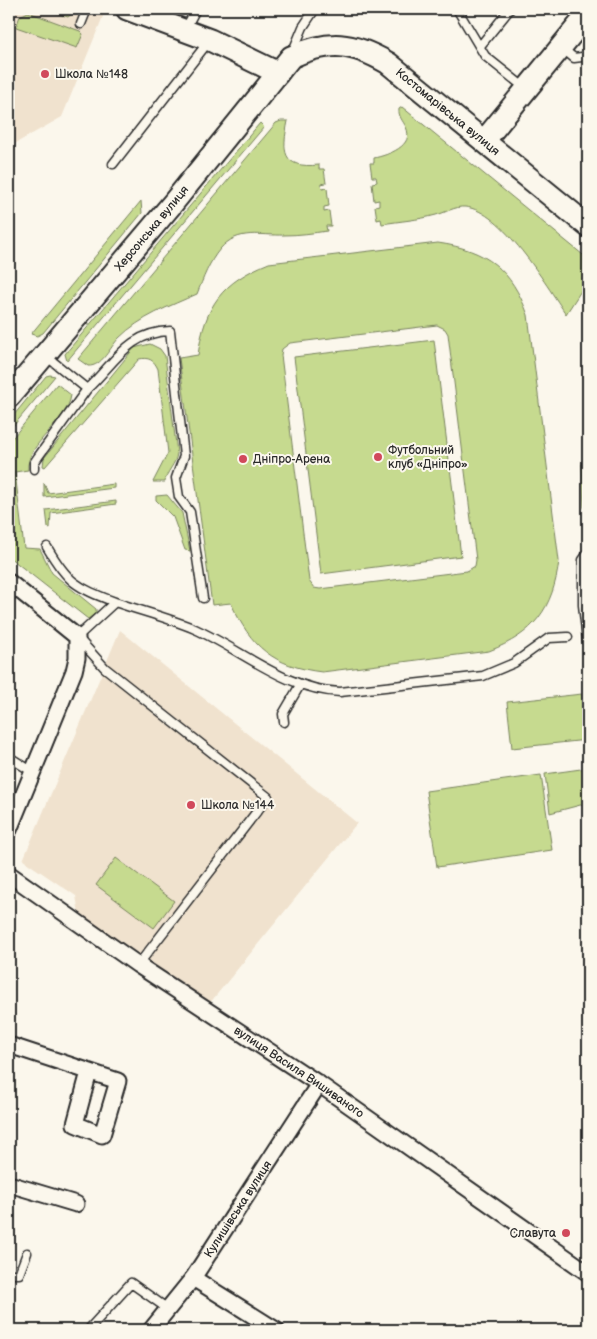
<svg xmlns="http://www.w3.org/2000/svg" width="597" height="1339" viewBox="0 0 597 1339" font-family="'Balsamiq Sans',sans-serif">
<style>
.built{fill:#f0e2ce}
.green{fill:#c6da8f;stroke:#78825d;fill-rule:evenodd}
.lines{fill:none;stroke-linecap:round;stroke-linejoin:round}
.lane-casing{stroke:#2b2b2b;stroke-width:11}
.street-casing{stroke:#2b2b2b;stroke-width:19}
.secondary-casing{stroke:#2b2b2b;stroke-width:25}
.lane{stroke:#fbf7ec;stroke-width:8}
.street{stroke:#fbf7ec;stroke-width:15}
.secondary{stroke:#fbf7ec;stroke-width:21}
.poi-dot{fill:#d1495b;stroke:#fbf7ec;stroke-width:2}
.labels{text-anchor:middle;stroke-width:4;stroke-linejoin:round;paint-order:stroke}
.poi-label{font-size:12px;fill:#2b2b2b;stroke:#fbf7ec;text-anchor:start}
.street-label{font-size:12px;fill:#2b2b2b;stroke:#fbf7ec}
</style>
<rect width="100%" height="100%" fill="#fbf7ec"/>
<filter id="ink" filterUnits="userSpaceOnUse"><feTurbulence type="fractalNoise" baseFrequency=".02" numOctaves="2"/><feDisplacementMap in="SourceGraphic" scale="10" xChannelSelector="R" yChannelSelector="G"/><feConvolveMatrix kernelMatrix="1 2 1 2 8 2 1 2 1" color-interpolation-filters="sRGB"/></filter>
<g filter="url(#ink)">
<path class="built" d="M9 9H88L104 14 62 117 9 147Z
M120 630 357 823 209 1004 79 913 76 896 23 860Z"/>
<path class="green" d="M44 9H78L68 17Z
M28 12 80 31 83 34 77 48 16 27 20 16Z
M402 107 588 259V280L566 314C546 285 502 210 465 207 455 206 445 213 436 215 418 220 400 221 382 224L381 219 377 220 375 206 379 205V200L374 201 372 183 377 182 376 177H372L370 163H374V158C388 155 415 146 406 127 403 121 398 116 399 109Z
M281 121H288C282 151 281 169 319 165V169H324L326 183 321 184 322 189 327 188 329 206 324 207V212L329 211 331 226H326L327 231C313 233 299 235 284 235 261 236 238 228 220 249 209 262 203 279 197 294 170 306 140 317 119 338 110 347 102 367 88 366L78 359 276 123Z
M260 123 264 127 67 361 65 354Z
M141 201 142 213 43 333 37 336 31 334Z
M438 243C487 250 511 269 528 315L559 561C553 609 534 634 489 651L322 672C273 666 251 647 231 603L212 605 179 358 198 355C205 305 222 282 269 263ZM437 325 445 329 448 334 476 560 475 566 467 571 320 589 314 588 309 581 281 355 282 349 290 343Z
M434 340 461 556 321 574 294 357Z
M150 344 160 349 165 356 177 453C176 465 166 471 165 482H153L168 453 158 369C154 360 149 357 139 359L45 467 43 466 44 458 134 348Z
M50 375 55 376 9 431V421L46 376Z
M57 384 71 395C68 422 25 444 28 470L15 472 24 548 40 549 52 573 96 609V613L88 619 9 557V442Z
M588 461V515L584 507 582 464Z
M44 483 48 493 114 484V488L44 497Z
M167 495 182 513 190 551 185 550 173 517 156 500V496Z
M116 501V504L51 513 50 528 48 527 46 510Z
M582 694 587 740 512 748 507 702Z
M588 768V803L550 813 545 774Z
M541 775 552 850 437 867 426 791Z
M116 858 174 901 154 928 96 885Z"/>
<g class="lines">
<defs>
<path id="lane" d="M457 9 485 56 525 88
M81 24 87 9
M186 28 196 9
M480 46 510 9
M562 48 574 58 582 57
M293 51 303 27 315 9
M113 164 209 41
M87 389C115 363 128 332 170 331L184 456 176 478 179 497 190 512 203 598
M34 469V463L38 457 87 389 46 356
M47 547C68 583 76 587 115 602L77 637 105 668 268 797 138 965
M588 553 583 560V605L588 648
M115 602C141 611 169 618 195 629 242 650 286 690 340 692L483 676 514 663 549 638 568 637
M284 722 283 714 300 685
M9 757 33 772
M9 1274H19L27 1253
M90 1328 131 1283 168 1309"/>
<g id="street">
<path d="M9 582 77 637V658L74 671 9 830"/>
<path id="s1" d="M9 874 138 965 319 1084 588 1273"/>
<path d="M9 1045 118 1081 102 1135 75 1124 89 1072"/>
<path d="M9 1184 76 1204"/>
<path d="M193 1278 276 1330"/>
<path id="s2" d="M151 1330 193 1278 319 1084"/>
</g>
<g id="secondary">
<path d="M127 9 210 40 278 73"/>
<path d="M484 141 588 14"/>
<path id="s3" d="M9 397 173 203 291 57C329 40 352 42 388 63L588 226"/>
</g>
</defs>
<use href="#lane" class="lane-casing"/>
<use href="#street" class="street-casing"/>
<use href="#secondary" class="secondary-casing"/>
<use href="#lane" class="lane"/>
<use href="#street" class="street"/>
<use href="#secondary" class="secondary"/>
</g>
</g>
<g class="poi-dot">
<circle cx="45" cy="74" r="5"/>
<circle cx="378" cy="457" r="5"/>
<circle cx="243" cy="459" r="5"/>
<circle cx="191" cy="805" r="5"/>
<circle cx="566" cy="1233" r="5"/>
</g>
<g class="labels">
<g class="poi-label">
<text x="55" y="78">Школа №148</text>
<text x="388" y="454">Футбольний<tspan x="388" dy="14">клуб «Дніпро»</tspan></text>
<text x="253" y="463">Дніпро-Арена</text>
<text x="201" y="809">Школа №144</text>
<text x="556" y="1237" text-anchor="end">Славута</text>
</g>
<g class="street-label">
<text dy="4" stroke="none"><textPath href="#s3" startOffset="621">Костомарівська вулиця</textPath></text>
<text dy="4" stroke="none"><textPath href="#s3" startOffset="221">Херсонська вулиця</textPath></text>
<text dy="4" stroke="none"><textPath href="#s1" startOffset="351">вулиця Василя Вишиваного</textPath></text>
<text dy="4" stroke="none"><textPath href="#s2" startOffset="149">Кулишівська вулиця</textPath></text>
</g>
</g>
<rect width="597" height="1339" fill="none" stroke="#fbf7ec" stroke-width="30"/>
<rect x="15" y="15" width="567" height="1309" fill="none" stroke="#2b2b2b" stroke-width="2" filter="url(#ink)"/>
</svg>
